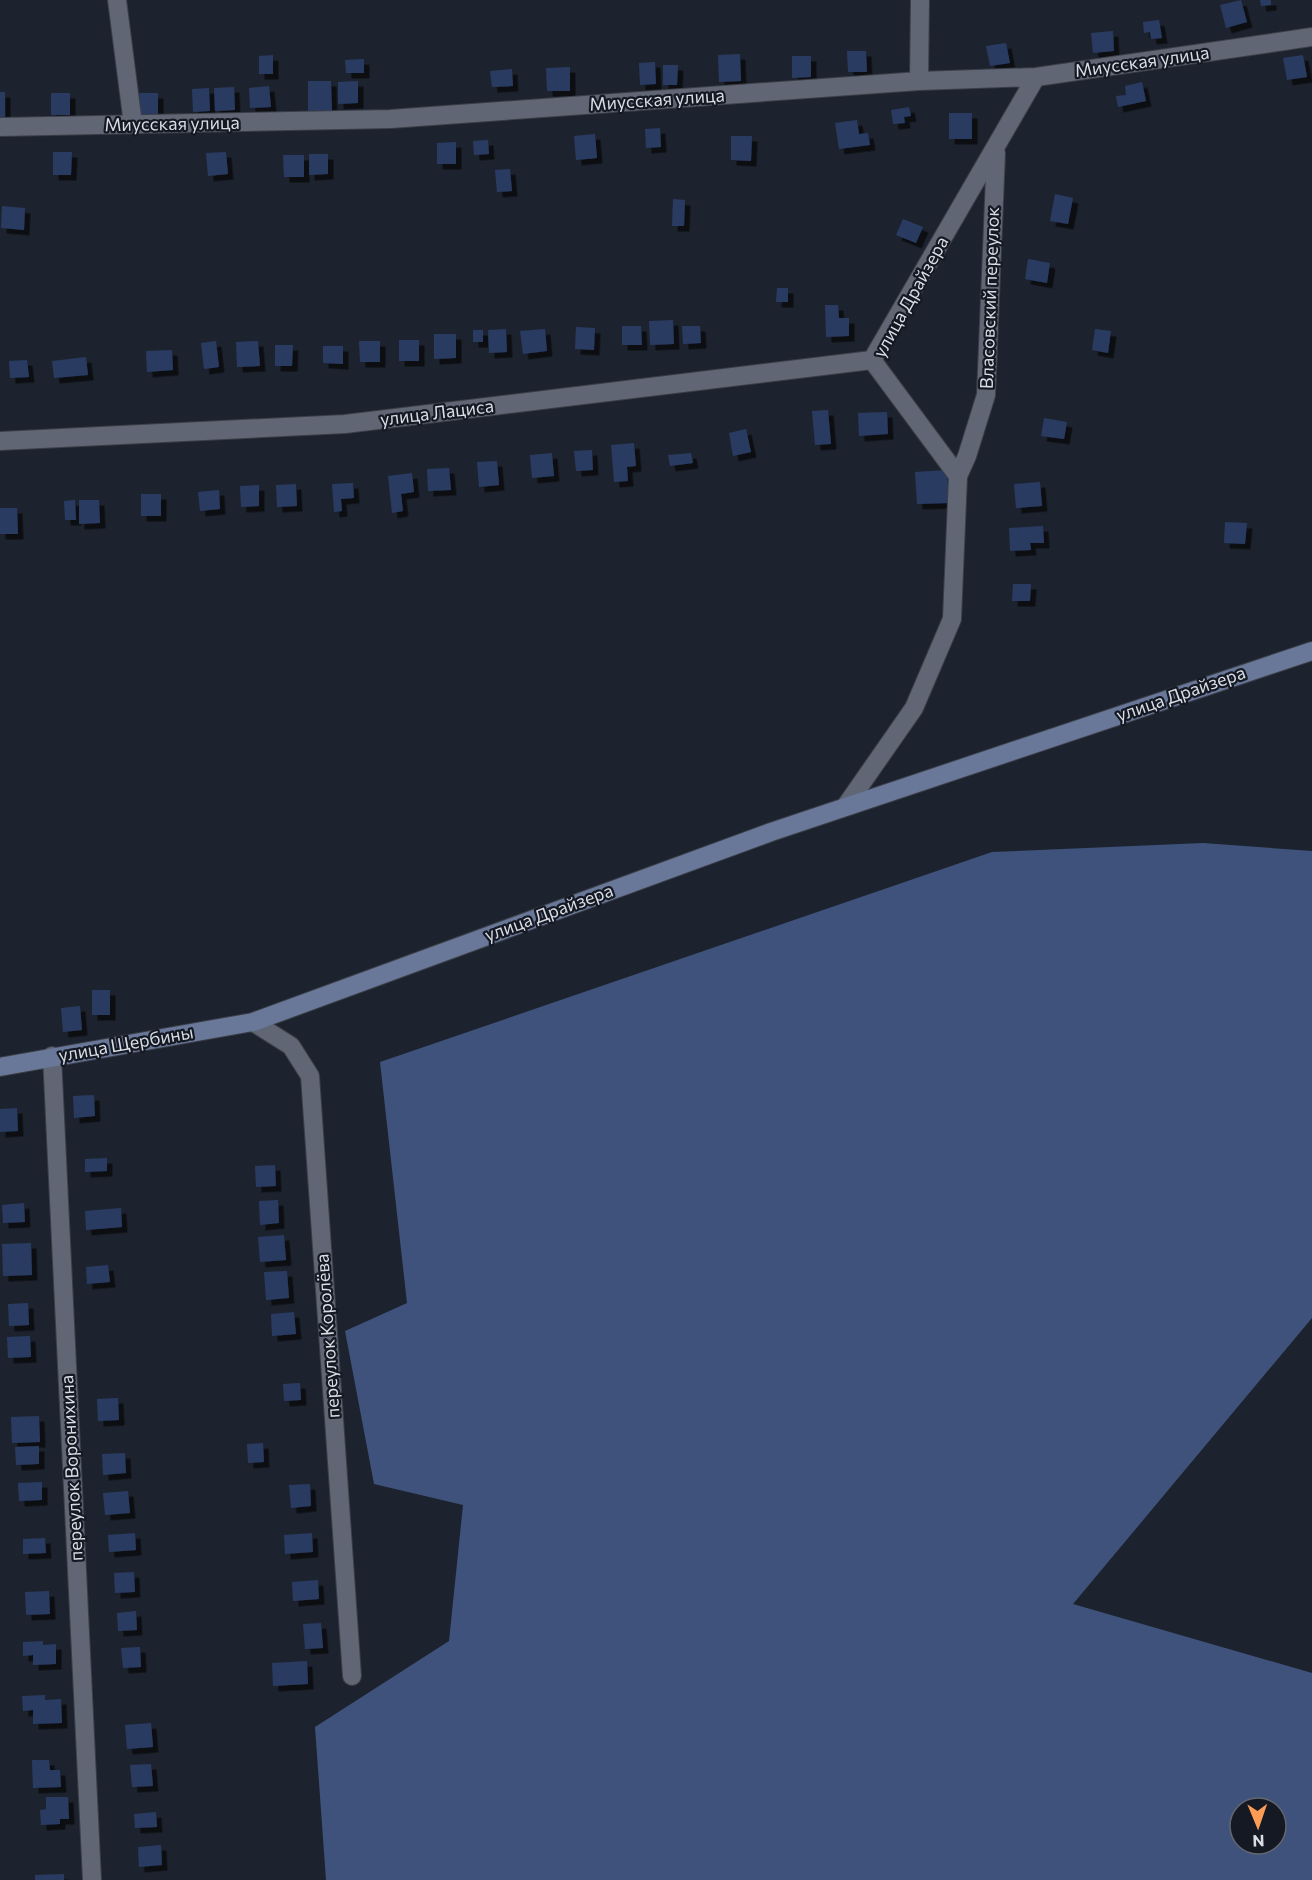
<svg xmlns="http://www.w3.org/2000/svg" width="1312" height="1880" viewBox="0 0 1312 1880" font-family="Commissioner,sans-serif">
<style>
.forest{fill:#3f527b;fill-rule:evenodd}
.building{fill:#2a3b62;filter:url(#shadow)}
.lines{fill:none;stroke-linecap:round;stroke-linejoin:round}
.street-casing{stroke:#3a3e47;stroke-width:20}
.secondary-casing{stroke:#3a3e47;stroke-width:20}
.street{stroke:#606674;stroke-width:18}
.secondary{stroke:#697899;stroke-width:18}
.labels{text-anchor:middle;stroke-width:4.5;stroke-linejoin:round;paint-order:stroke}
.street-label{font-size:18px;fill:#d8dce3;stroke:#141924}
</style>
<defs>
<filter id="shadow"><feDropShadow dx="5.5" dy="5.5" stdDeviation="0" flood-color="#0009"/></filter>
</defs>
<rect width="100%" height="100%" fill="#1d232e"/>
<path class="forest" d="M1203 843 1312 851V1318L1073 1604 1312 1673V1880H326L315 1727 449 1641 463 1505 374 1484 345 1331 407 1303 380 1062 992 852ZM1240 1808H1276V1844H1240Z"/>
<path class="building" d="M1241 0 1247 22 1226 28 1220 5Z
M1260 0H1271V5L1261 6Z
M1159 20 1162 38 1151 39 1150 32 1144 33 1143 22Z
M1113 31 1114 51 1093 53 1091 33Z
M1006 43 1010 63 990 66 986 46Z
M847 51H866L867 72H848Z
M740 54 741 81 719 82 718 55Z
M273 55V74H259V56Z
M1303 55 1307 77 1287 80 1283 58Z
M792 56H811V77L792 78Z
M364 59V73H346L345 60Z
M655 62 656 84 640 85 639 63Z
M663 65H678L677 85H663Z
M570 67V91H547L546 68Z
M512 69 513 86 492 87 490 71Z
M308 81H331L332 111H308Z
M358 81V103L338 104V82Z
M1142 82 1146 101 1118 107 1116 96 1126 95 1125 86Z
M269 86 271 107 250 108 249 88Z
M234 87 235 110 215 111 214 88Z
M209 88 210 111 193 112 192 89Z
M0 92H5V119H0Z
M51 93H70V115H51Z
M137 93H158V116H137Z
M909 107 911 116 904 117 905 123 893 124 891 110Z
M949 113H972V139H949Z
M857 120 859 134 868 133 870 145 839 149 835 123Z
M660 128 661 147 646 148 645 129Z
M595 134 597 158 576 160 574 136Z
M731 136H752L751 161 731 160Z
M488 140 489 154 474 155 473 141Z
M456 142V164H437V143Z
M53 152H72L71 175H53Z
M226 152 228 174 208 176 206 153Z
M309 154H328V174L309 175Z
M283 155H304V177H284Z
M510 169 512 191 497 192 495 170Z
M1055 194 1073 198 1068 224 1050 221Z
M673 199 685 200 684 226H672Z
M2 206 25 208 24 230 1 228Z
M903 219 923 227 916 243 896 235Z
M1028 259 1050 263 1047 283 1025 279Z
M777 288H788V302H776Z
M825 305H838L839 318H849V336L826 337Z
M673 320 674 344 650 345 649 321Z
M622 326H641L642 345H622Z
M682 326H700L701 343 683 344Z
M576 327 595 328 594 350 575 349Z
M506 329 507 352 489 353 488 330Z
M545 329 547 351 523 354 520 331Z
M1095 329 1111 331 1108 353 1092 350Z
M473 330H483V342H473Z
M434 334H456V358L434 359Z
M399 340H419V361H399Z
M216 341 219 367 204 369 201 343Z
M258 341 260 366 237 367 236 342Z
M359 341H380V362H360Z
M275 345H293L292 366H275Z
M323 346H343V364L323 363Z
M172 350 173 370 147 372 146 351Z
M86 357 88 375 54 378 52 361Z
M27 360 29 377 10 378 9 361Z
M828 410 831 444 815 445 812 411Z
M887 412 888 434 859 436 858 413Z
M1044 418 1067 422 1064 439 1041 436Z
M746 429 751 452 733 456 729 433Z
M634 443 636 466 627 467 628 481 614 482 611 445Z
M592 450 593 470 576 471 574 451Z
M552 453 554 476 532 478 530 455Z
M691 453 693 463 670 466 668 455Z
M497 461 499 485 479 487 477 462Z
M449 468 451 490 428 491 427 469Z
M947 470 949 503 917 504 915 472Z
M412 473 414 492 401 494 403 511 392 513 388 476Z
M1040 482 1042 506 1016 508 1014 484Z
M353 483 354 498 341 499 342 511 334 512 332 484Z
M296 484 297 506 277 507 276 485Z
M259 485V506L241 507 240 486Z
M219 490 220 509 200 511 198 492Z
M141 494H161V516H141Z
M75 500 76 520H65L64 501Z
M79 500H99L100 523 79 524Z
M0 508H17L18 534H0Z
M1225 522 1247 523 1245 544 1224 543Z
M1043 526 1044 543H1030L1031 550 1010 551 1009 528Z
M1013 584H1031L1030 601H1012Z
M92 990H110V1015H92Z
M80 1006 82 1030 63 1032 61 1008Z
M94 1095 95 1116 74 1118 73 1096Z
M17 1108 18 1131 0 1132V1109Z
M107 1158V1171L85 1172V1159Z
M275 1165 276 1186 256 1187 255 1166Z
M278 1200 279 1223 260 1225 259 1201Z
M24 1203 25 1222 3 1223 2 1205Z
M121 1208 122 1227 86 1230 85 1211Z
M284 1235 286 1260 260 1262 258 1237Z
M31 1243 32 1275 3 1276 2 1244Z
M108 1265 110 1282 87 1284 86 1267Z
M287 1271 289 1298 266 1300 264 1272Z
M28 1303 29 1325 9 1326 8 1304Z
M294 1312 296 1334 272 1336 271 1314Z
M30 1336 31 1357 8 1358 7 1337Z
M300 1383 301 1400 284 1401 283 1384Z
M118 1398 119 1420 98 1421 97 1399Z
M39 1416 40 1442 12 1443 11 1417Z
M263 1443 264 1462 248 1463 247 1444Z
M39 1446V1464L16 1465 15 1447Z
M125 1453 126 1473 103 1475 102 1454Z
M42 1482V1500L19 1501 18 1483Z
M310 1484 311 1506 291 1508 289 1485Z
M128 1491 130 1513 105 1515 103 1493Z
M135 1533 136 1550 109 1552 108 1535Z
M312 1533 313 1552 285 1554 284 1535Z
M45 1538 46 1553 23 1554V1539Z
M134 1572 135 1592 115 1593 114 1573Z
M318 1580 319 1599 293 1601 292 1582Z
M49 1591 50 1614 26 1615 25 1592Z
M136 1611 137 1630 118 1631 117 1613Z
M321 1623 323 1648 305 1649 303 1624Z
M43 1641V1645L56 1644V1664L33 1665V1655L23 1656V1642Z
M140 1647 141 1667 123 1668 121 1648Z
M307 1661 308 1684 273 1686 272 1663Z
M45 1695V1700L61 1699 62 1723 33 1724V1710L23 1711 22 1696Z
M151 1723 153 1747 127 1749 125 1725Z
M32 1760H49L50 1770H60L61 1787 33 1788Z
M151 1764 153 1786 132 1787 130 1765Z
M46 1797H68L69 1819H60V1824L41 1825 40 1810 46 1809Z
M156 1812 157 1827 135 1828 134 1814Z
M161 1845 162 1865 139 1867 138 1847Z
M64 1874V1880H35V1875Z"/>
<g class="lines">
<defs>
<path id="street" d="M117 0 133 124
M919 81 920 0
M0 127 390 119 919 81 1036 77 1312 37
M0 441 345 424 872 360
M958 476 967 456 986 395 996 153
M845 807 914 708 952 619 958 476 872 360 1036 77
M253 1022 291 1046 310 1076 352 1676
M52 1056 92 1880"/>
<path id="secondary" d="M0 1067 253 1022 771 832 1312 651"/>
</defs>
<use href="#street" class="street-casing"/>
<use href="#secondary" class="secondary-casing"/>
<use href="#street" class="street"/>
<use href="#secondary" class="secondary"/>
</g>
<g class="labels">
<g class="street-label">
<text transform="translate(1142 62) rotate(-8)" y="6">Миусская улица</text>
<text transform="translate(657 100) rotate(-4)" y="6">Миусская улица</text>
<text transform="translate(172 124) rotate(-1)" y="6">Миусская улица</text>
<text transform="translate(911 297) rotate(-61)" y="6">улица Драйзера</text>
<text transform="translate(990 298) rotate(-88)" y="6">Власовский переулок</text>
<text transform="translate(437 413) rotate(-7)" y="6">улица Лациса</text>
<text transform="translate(1181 694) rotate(-19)" y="6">улица Драйзера</text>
<text transform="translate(549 913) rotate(-20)" y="6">улица Драйзера</text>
<text transform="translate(126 1044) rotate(-10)" y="6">улица Щербины</text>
<text transform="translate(328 1336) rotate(-94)" y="6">переулок Королёва</text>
<text transform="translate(72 1468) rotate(-93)" y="6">переулок Воронихина</text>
</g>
</g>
<g transform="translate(1258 1826) rotate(178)"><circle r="28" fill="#141924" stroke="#626770" stroke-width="1.5"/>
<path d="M0-4.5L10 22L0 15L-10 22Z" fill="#fd9c55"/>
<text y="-9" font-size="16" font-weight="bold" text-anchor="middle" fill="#d8dce3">N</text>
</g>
</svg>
